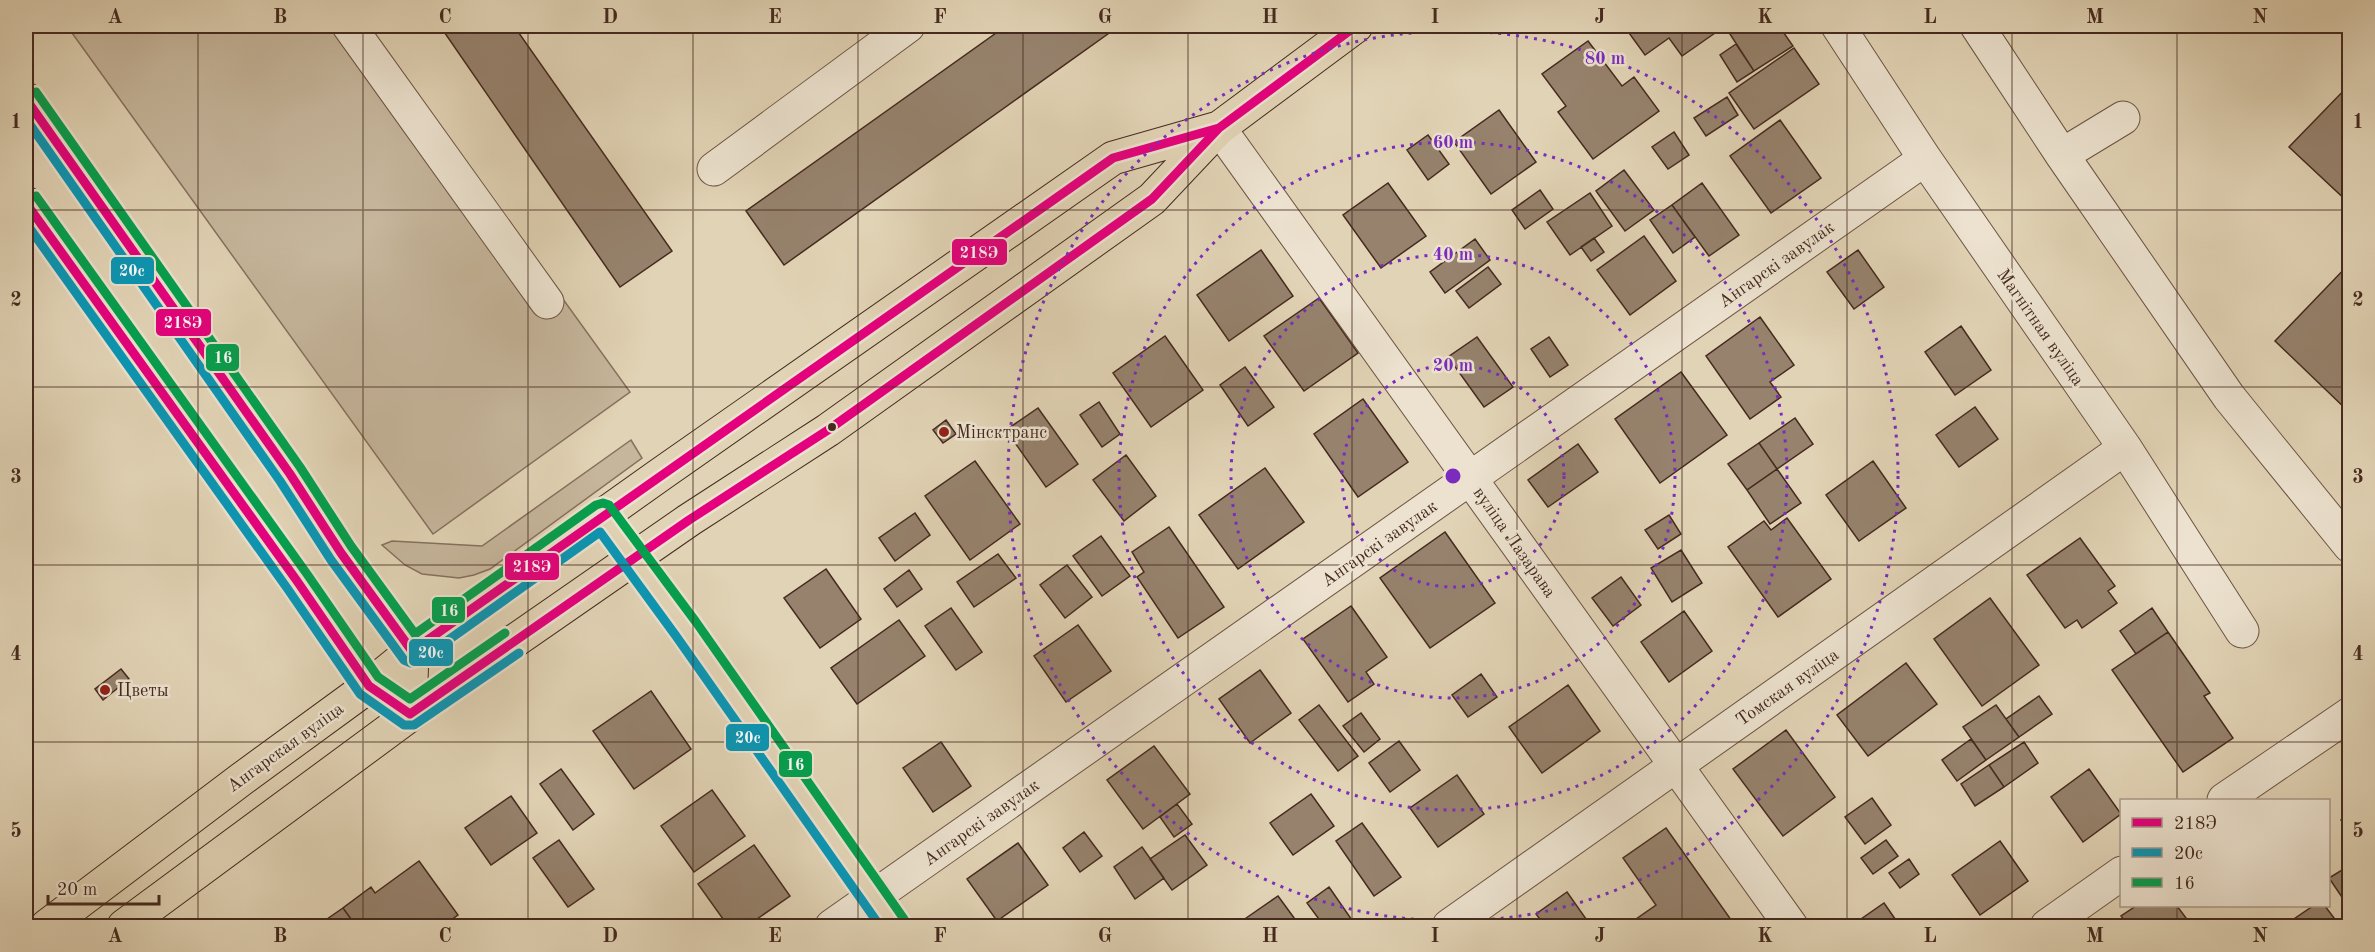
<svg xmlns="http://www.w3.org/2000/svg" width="2375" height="952" viewBox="0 0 2375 952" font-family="'Old Standard TT',serif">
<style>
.green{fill:#c6b69c;stroke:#86705e;stroke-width:1.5}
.building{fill:#96826d;stroke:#452a1f;stroke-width:1.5}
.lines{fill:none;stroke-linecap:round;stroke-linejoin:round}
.minor-casing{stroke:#6c5444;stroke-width:35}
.major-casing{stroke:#452a1f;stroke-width:35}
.minor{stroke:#ece2cf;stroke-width:33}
.major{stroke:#e1d3b5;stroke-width:33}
.bus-1-casing{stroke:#ece2cf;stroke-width:14}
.bus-2-casing{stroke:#ece2cf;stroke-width:14}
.bus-3-casing{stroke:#ece2cf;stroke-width:14}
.bus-1{stroke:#e5007d;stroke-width:9}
.bus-2{stroke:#0a96b4;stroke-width:9}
.bus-3{stroke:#03a04e;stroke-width:9}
.grid{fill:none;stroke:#452a1f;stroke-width:1.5;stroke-opacity:0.55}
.ring{fill:none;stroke:#7b2cbf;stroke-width:3;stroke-dasharray:3 6}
.bus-dot{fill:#452a1f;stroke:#ece2cf;stroke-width:2}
.poi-dot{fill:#8f2418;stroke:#ece2cf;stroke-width:2}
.labels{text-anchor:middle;stroke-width:5;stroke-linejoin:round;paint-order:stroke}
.street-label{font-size:18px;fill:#452a1f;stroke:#ece2cf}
.poi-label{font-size:18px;fill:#452a1f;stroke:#ece2cf;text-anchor:start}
.centre{fill:#7b2cbf;stroke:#ece2cf;stroke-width:3}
.ring-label{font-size:18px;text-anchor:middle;font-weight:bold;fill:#7b2cbf;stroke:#ece2cf;stroke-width:5;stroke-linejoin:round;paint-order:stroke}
.line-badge{stroke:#ece2cf;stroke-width:2}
.badge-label{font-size:16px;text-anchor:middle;font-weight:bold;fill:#fff}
.neatline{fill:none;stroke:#452a1f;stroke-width:2}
.grid-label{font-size:20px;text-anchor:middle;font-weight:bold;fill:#452a1f}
</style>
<rect width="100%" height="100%" fill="#e1d3b5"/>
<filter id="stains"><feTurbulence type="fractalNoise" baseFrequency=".00333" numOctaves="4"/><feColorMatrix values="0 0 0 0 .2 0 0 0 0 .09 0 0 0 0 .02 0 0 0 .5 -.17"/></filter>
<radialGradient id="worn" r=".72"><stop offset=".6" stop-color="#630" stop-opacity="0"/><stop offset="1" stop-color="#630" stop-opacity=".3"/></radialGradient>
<path class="green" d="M67 26H366L630 392 433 534Z
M631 440 642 458 490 569 474 575 459 578 422 574 405 565 382 545 392 541 482 546Z"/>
<path class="building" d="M440 26H514L672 251 620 287Z
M1006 26H1119L784 265 746 211Z
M1624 26H1725L1682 56 1669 38 1645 55Z
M1737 26H1779L1793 46 1754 71 1728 31Z
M1588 41 1622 86 1634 77 1659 111 1593 159 1558 112 1566 106 1542 74Z
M1736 44 1754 71 1737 82 1720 55Z
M1794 48 1819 84 1754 129 1729 93Z
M2350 84V204L2289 147Z
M1727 97 1738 115 1706 136 1694 118Z
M1499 110 1536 162 1491 194 1454 142Z
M1780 120 1821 178 1771 213 1730 156Z
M1674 132 1689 155 1668 169 1652 147Z
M1428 135 1449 164 1428 180 1407 150Z
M1624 170 1654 210 1625 231 1596 191Z
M1388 183 1426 236 1381 268 1343 215Z
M1702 183 1739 235 1709 256 1672 205Z
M1540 190 1553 209 1525 229 1512 210Z
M1590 193 1612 226 1570 255 1547 222Z
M1672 205 1695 237 1673 253 1650 220Z
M1644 236 1676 281 1630 315 1597 270Z
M1594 238 1604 252 1591 261 1581 247Z
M1475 239 1490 260 1445 293 1430 272Z
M1261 250 1293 296 1229 341 1197 295Z
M1858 250 1884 287 1854 309 1827 272Z
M2350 263V413L2275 341Z
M1488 267 1501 284 1469 308 1456 291Z
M1319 298 1358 353 1304 391 1264 336Z
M1760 317 1794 365 1770 382 1781 397 1750 419 1706 356Z
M1961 326 1991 370 1955 395 1925 352Z
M1165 336 1203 390 1151 427 1113 373Z
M1477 337 1513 387 1484 407 1448 357Z
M1549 337 1568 365 1550 377 1531 349Z
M1245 367 1274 407 1248 426 1220 385Z
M1681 372 1727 435 1660 483 1615 419Z
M1363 399 1408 462 1358 497 1314 434Z
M1099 402 1120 434 1102 447 1080 415Z
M1975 407 1998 439 1959 467 1936 435Z
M1038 408 1078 464 1046 487 1006 430Z
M1795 418 1813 444 1777 469 1759 443Z
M946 420 956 434 943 443 933 430Z
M1759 443 1777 469 1747 490 1728 464Z
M1578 444 1598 472 1548 507 1528 480Z
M1126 455 1156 496 1124 521 1093 480Z
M975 461 1020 524 970 560 925 496Z
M1873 461 1906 508 1859 541 1826 495Z
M1265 468 1304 522 1238 569 1199 515Z
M1777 469 1801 503 1770 524 1747 490Z
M915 513 930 535 895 561 879 538Z
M1669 515 1681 534 1658 549 1645 530Z
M1787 518 1831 579 1778 617 1728 547 1764 521 1771 530Z
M1169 527 1224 607 1178 638 1137 577 1144 572 1132 552Z
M1445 532 1495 603 1430 648 1380 578Z
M1101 536 1130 576 1102 596 1073 556Z
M2080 538 2115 586 2108 591 2117 603 2082 628 2077 620 2065 628 2027 575Z
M1681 550 1702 583 1672 602 1651 568Z
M998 554 1016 578 974 607 957 582Z
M1067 565 1092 597 1065 618 1040 585Z
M826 569 861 619 820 648 784 598Z
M909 570 922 589 897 607 884 589Z
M1621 577 1641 605 1613 626 1592 598Z
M1990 598 2039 665 1982 706 1934 639Z
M1351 606 1387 657 1366 672 1374 684 1348 702 1303 639Z
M951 608 982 652 956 670 925 626Z
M2152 608 2168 632 2136 654 2120 631Z
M1684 611 1712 651 1669 682 1641 642Z
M899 620 925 656 857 704 831 668Z
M1078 625 1111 671 1066 702 1034 656Z
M2168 632 2210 693 2204 696 2233 738 2183 772 2112 670Z
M1906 663 1937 704 1868 756 1837 715Z
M121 669 129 679 103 700 95 689Z
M1260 670 1291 713 1250 743 1219 699Z
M1481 674 1497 697 1468 717 1452 695Z
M1568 685 1600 731 1542 773 1509 727Z
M651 691 691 749 634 789 593 731Z
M2039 696 2052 714 2019 737 2006 719Z
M1319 705 1358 756 1338 771 1299 720Z
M1996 705 2019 737 1986 760 1963 727Z
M1361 713 1380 739 1364 752 1343 726Z
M1786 730 1835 797 1783 836 1733 769Z
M1971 739 1986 760 1957 781 1942 760Z
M1399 741 1420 770 1390 792 1369 763Z
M941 742 971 786 933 812 903 768Z
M2024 742 2038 763 2004 787 1989 765Z
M1154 746 1190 794 1143 829 1107 780Z
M1989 765 2004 787 1975 806 1961 784Z
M561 769 594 814 573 830 540 784Z
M2089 769 2121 814 2083 842 2051 797Z
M1457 775 1484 814 1438 847 1410 808Z
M712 790 745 836 694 872 661 826Z
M1311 794 1334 826 1293 855 1270 823Z
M511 796 537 833 491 865 465 828Z
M1872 798 1891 825 1865 844 1845 817Z
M1177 804 1192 824 1174 837 1160 817Z
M2350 814V834L2341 820Z
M1362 823 1401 877 1374 896 1336 841Z
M1666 828 1734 924 1731 926H1626L1656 905 1623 858Z
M1084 832 1102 856 1080 872 1063 848Z
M1185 835 1207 865 1172 890 1150 859Z
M559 840 594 889 568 907 533 858Z
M1886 840 1898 856 1873 874 1861 858Z
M2000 841 2028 881 1980 915 1952 875Z
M1018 843 1048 885 997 921 967 879Z
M754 845 790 896 747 926H728L698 884Z
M1142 847 1164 878 1135 899 1114 867Z
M1909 859 1919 874 1900 888 1889 873Z
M419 861 458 915 442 926H389L385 922 378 926H356L343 908 371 887 375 893Z
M2350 865V909L2329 878Z
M1329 887 1354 923 1349 926H1324L1307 903Z
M1567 892 1591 926H1545L1536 914Z
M1278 896 1300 926H1237L1236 925Z
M1884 903 1900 926H1851Z
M2136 906H2177L2192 926H2129L2121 916Z
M2313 906H2325L2340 926H2290L2288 923Z
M343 908 356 926H317Z"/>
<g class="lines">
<defs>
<path id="minor" d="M349 26 547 302
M1838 26 1925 159 2125 448 2242 631
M1977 26 2062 155 2229 397 2350 546
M1219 128 1791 926
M2062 155 2123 118
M714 169 908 26
M2224 800 2350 714
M832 926 1925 159
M1449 926 2125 448
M2047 926 2122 873"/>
<path id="major" d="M26 99 290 474 341 553 412 651 410 714
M26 203 297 581 369 686 386 698
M603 515 686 629 894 926
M47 926 243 778 369 686 412 651 661 474 1113 158 1218 128
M124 926 441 692 689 520 828 430 1152 199 1219 128 1356 26"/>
</defs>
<use href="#minor" class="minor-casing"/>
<use href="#major" class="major-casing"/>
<use href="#minor" class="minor"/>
<use href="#major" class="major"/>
<defs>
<path id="bus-1" d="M26 99 290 474 341 553 412 651 1113 158 1219 128
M26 203 297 581 369 686 410 714 689 520 828 430 1152 199 1219 128 1356 26"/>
<path id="bus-2" d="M26 119 280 481 331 560 404 660 411 663 419 661 600 532 676 636 880 926
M26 223 287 588 360 694 404 725H414L519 653"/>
<path id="bus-3" d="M36 92 300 467 351 546 415 634 596 505 603 503 609 505 696 622 904 919
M36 196 307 574 378 677 410 699 505 633"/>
</defs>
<use href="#bus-1" class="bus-1-casing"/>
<use href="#bus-2" class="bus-2-casing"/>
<use href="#bus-3" class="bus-3-casing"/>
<use href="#bus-1" class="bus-1"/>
<use href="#bus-2" class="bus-2"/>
<use href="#bus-3" class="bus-3"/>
</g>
<path class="grid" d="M198 26V926M363 26V926M528 26V926M693 26V926M858 26V926M1023 26V926M1188 26V926M1352 26V926M1517 26V926M1682 26V926M1847 26V926M2012 26V926M2177 26V800M26 210H2350M26 387H2350M26 565H2350M26 742H2350M2177 906V926"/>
<g class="ring">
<circle cx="1453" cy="476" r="111"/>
<circle cx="1453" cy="476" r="222"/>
<circle cx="1453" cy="476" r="334"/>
<circle cx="1453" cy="476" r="445"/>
</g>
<circle class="bus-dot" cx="832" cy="427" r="5"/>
<g class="poi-dot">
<circle cx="944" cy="432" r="6"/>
<circle cx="105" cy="690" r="6"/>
</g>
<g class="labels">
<g class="street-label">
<text transform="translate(1776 264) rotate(-35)" y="6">Ангарскі завулак</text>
<text transform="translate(2041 327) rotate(55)" y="6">Магнітная вуліца</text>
<text transform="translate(1515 542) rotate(55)" y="6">вуліца Лазарава</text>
<text transform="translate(1379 543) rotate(-35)" y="6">Ангарскі завулак</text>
<text transform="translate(1787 687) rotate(-35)" y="6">Томская вуліца</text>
<text transform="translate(285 747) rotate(-36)" y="6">Ангарская вуліца</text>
<text transform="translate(981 822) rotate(-35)" y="6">Ангарскі завулак</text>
</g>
<g class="poi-label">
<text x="956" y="438">Мінсктранс</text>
<text x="117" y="696">Цветы</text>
</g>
</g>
<circle cx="1453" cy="476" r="9" class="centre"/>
<g class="ring-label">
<text x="1605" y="64">80 m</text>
<text x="1453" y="148">60 m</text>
<text x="1453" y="260">40 m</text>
<text x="1453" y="371">20 m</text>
</g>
<g class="line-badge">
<rect x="951" y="238" width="57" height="28" rx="6" fill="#e5007d"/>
<rect x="110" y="256" width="45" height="29" rx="6" fill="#0a96b4"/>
<rect x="155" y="308" width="57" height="29" rx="6" fill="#e5007d"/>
<rect x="205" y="343" width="35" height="29" rx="6" fill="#03a04e"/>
<rect x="504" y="552" width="56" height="29" rx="6" fill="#e5007d"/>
<rect x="431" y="596" width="35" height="28" rx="6" fill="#03a04e"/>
<rect x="408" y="638" width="46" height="29" rx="6" fill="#0a96b4"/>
<rect x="725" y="723" width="45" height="29" rx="6" fill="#0a96b4"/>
<rect x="778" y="750" width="35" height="28" rx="6" fill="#03a04e"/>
</g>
<g class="badge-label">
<text x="979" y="258">218Э</text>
<text x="132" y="276">20с</text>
<text x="183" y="328">218Э</text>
<text x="223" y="363">16</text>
<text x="532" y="572">218Э</text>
<text x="449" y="616">16</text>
<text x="431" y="658">20с</text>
<text x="748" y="743">20с</text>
<text x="795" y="770">16</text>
</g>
<rect width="2375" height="952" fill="none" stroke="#e1d3b5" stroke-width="66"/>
<rect x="2120" y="799" width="210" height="108" fill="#ece2cf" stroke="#a99889" stroke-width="1.5"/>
<rect x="2132" y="818" width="30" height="9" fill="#e5007d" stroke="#a99889" stroke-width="1.5"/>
<text x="2174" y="829" font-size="18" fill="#452a1f">218Э</text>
<rect x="2132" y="848" width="30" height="9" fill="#0a96b4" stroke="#a99889" stroke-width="1.5"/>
<text x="2174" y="859" font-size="18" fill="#452a1f">20с</text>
<rect x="2132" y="878" width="30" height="9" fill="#03a04e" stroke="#a99889" stroke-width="1.5"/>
<text x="2174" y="889" font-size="18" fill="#452a1f">16</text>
<path d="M48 895v9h111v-9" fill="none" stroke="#452a1f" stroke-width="3"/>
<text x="57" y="895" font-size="18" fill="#452a1f" stroke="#ece2cf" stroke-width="4.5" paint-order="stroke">20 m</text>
<rect x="33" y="33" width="2309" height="886" class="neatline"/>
<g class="grid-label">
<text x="115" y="23">A</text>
<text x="280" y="23">B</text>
<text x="445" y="23">C</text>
<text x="610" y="23">D</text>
<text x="775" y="23">E</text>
<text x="940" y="23">F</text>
<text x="1105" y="23">G</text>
<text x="1270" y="23">H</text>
<text x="1435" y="23">I</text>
<text x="1600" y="23">J</text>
<text x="1765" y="23">K</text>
<text x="1930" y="23">L</text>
<text x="2095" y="23">M</text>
<text x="2260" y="23">N</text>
<text x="16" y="128">1</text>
<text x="2358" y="128">1</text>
<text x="16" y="306">2</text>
<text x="2358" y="306">2</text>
<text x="16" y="483">3</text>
<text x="2358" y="483">3</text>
<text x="16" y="660">4</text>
<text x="2358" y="660">4</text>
<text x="16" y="837">5</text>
<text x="2358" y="837">5</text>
<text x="115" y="942">A</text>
<text x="280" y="942">B</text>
<text x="445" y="942">C</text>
<text x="610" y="942">D</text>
<text x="775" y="942">E</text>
<text x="940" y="942">F</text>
<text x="1105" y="942">G</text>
<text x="1270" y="942">H</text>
<text x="1435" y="942">I</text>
<text x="1600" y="942">J</text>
<text x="1765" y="942">K</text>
<text x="1930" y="942">L</text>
<text x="2095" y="942">M</text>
<text x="2260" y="942">N</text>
</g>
<rect width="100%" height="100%" filter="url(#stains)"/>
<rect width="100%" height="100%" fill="url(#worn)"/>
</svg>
